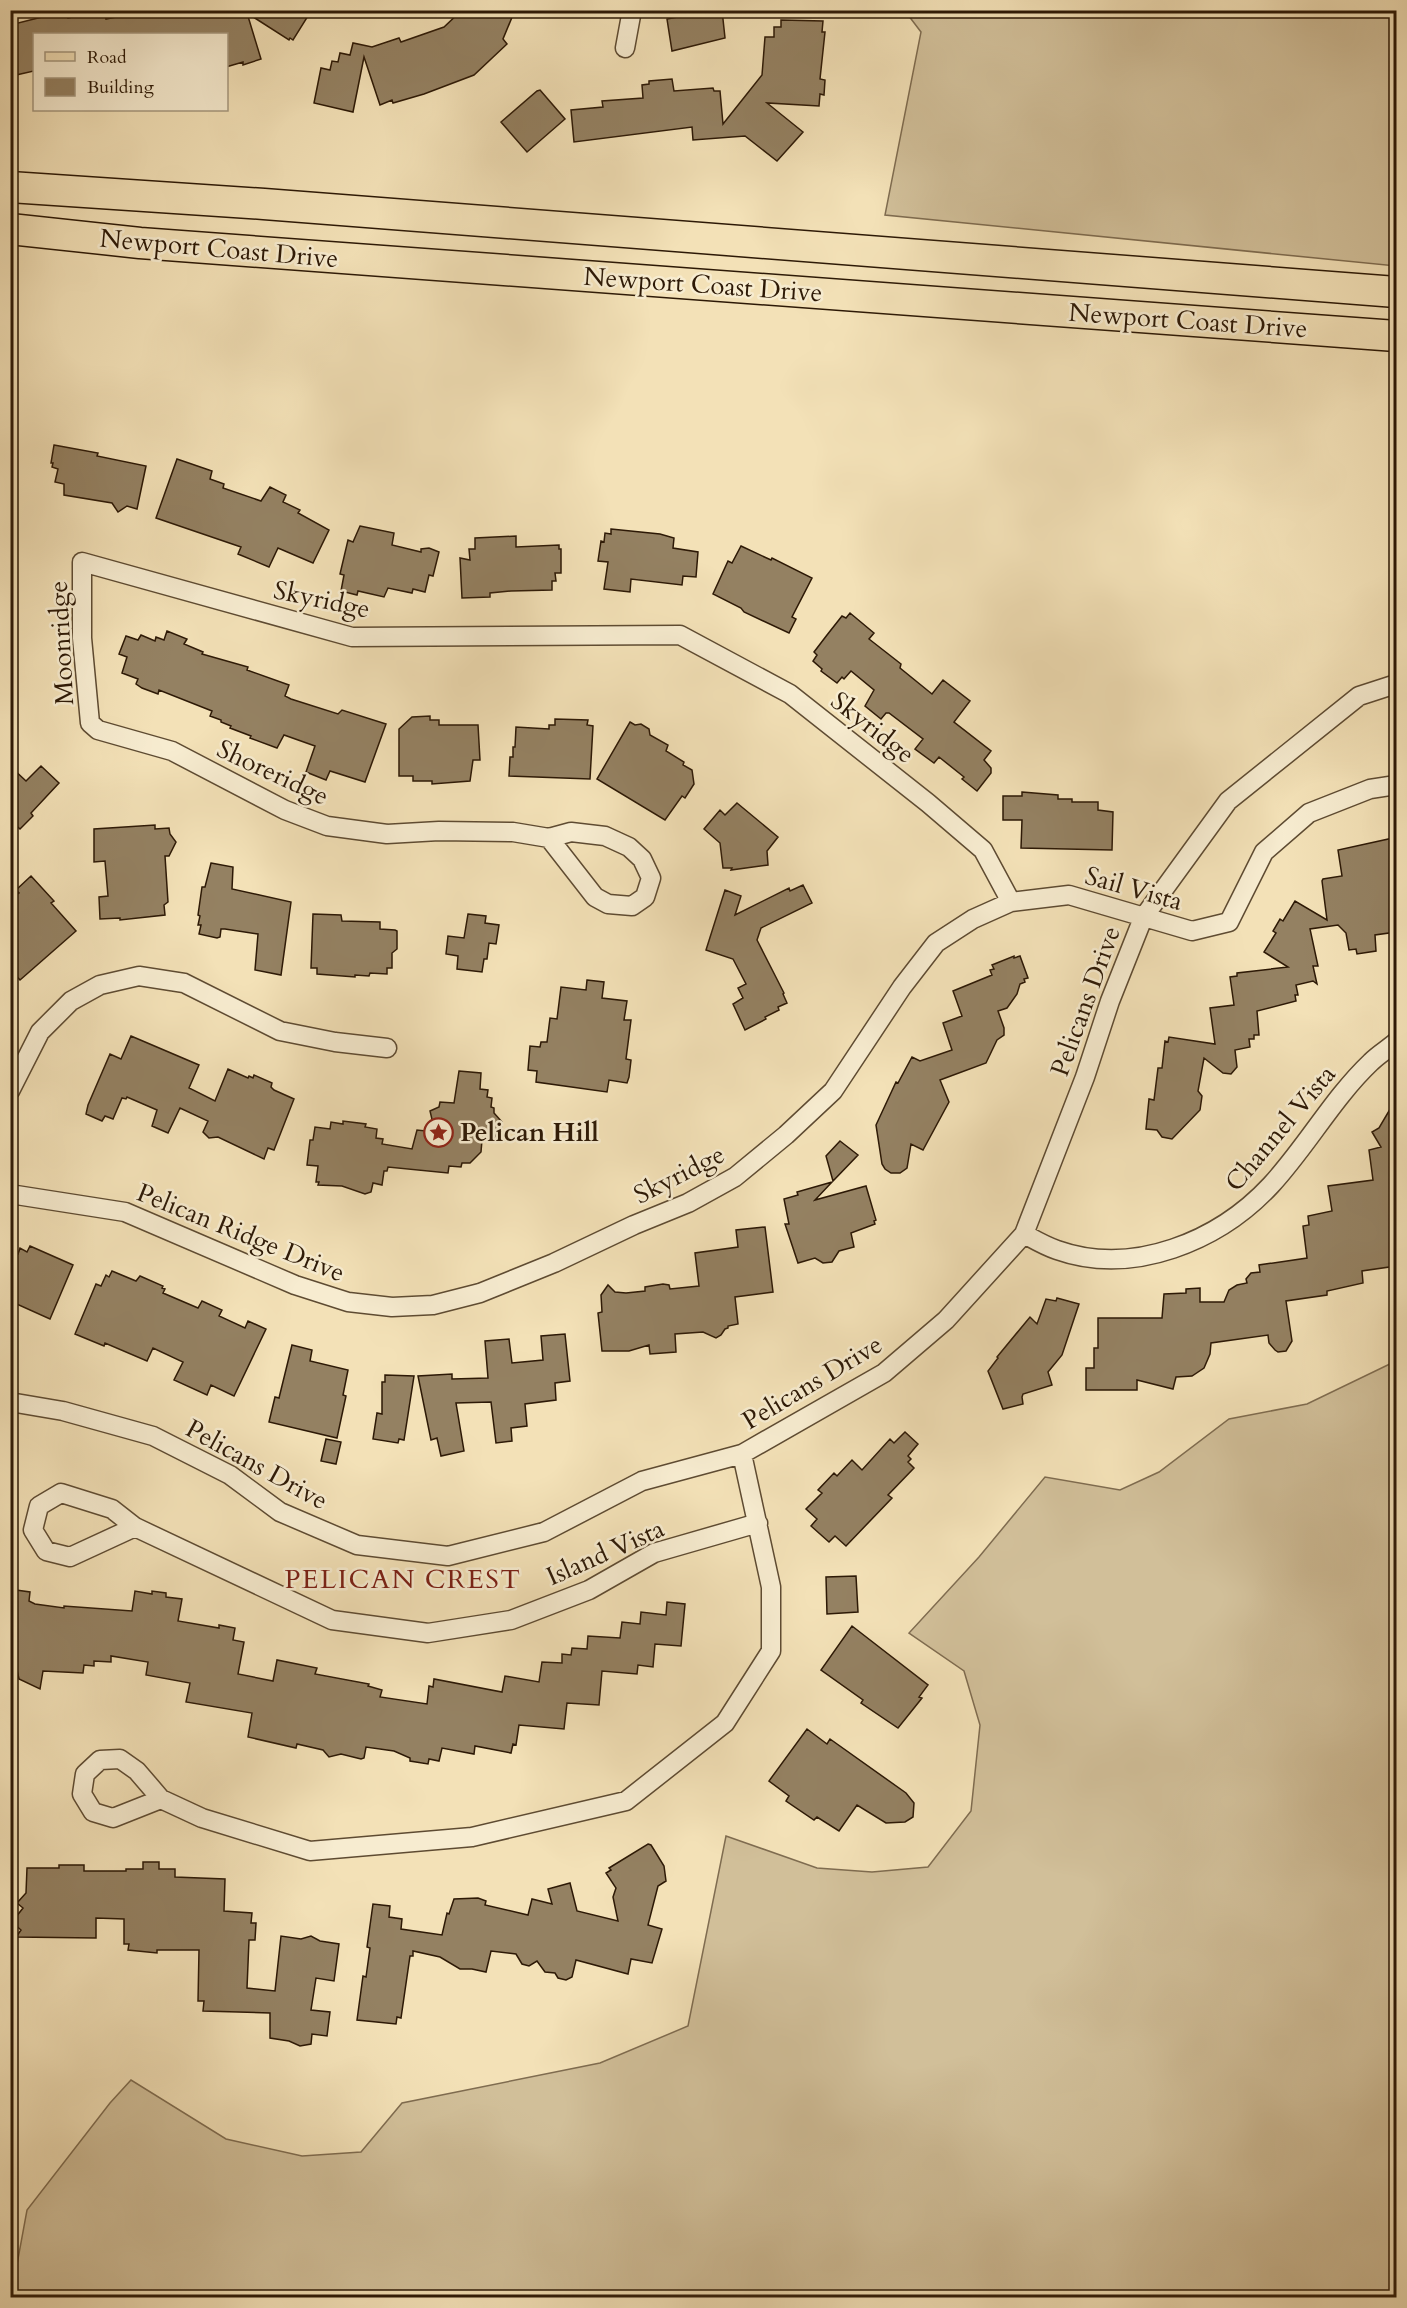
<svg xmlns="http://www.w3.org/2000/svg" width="1407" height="2308" viewBox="0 0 1407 2308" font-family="Cardo,serif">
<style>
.grass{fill:#d1bf99;stroke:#7f6c50;stroke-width:1.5}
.building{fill:#948162;stroke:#2d1906;stroke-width:1.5}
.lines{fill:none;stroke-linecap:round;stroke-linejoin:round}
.minor-casing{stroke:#5e4b32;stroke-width:21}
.primary-casing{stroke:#2d1906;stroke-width:33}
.minor{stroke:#f7ecd0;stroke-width:18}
.primary{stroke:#f3e1b7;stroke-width:30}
.labels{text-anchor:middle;stroke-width:5;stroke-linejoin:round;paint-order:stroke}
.street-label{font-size:26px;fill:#2d1906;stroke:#f7ecd0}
.poi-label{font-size:26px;font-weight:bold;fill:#2d1906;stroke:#f7ecd0;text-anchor:start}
.neighbourhood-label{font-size:27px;letter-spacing:1.5px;fill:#7a1f14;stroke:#f7ecd0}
</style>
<rect width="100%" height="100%" fill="#f3e1b7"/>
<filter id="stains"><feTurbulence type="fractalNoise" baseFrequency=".00333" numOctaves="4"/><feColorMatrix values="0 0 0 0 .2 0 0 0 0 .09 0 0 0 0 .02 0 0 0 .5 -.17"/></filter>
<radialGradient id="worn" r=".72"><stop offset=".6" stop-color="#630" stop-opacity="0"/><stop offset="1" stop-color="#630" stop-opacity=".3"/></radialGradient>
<path class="grass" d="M905 11H1396V266L885 215 921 32Z
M1396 1361V2297H11L27 2210 110 2103 131 2080 226 2139 302 2156 361 2152 402 2103 600 2063 688 2026 726 1836 817 1868 872 1872 928 1867 971 1811 980 1725 964 1671 909 1633 979 1557 1045 1477 1120 1490 1159 1472 1229 1419 1307 1404Z"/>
<path class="building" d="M98 10H104L106 19 136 13 135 10H308L305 15 308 16 293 40 290 38 289 40 247 13 261 59 243 65V62L226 67V34H34V71L16 75 15 70 10 71V25L66 11 68 18Z
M462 10H515L503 39 507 44 474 75 424 94 393 103 392 100 380 105 364 57 353 112 314 103 321 68 330 70 332 61 338 62 340 53 350 55 353 43 372 47 399 38 401 42 444 27Z
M715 10H722L725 38 672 51 667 19Z
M781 20 823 21 822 32H825L820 79 825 80 824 95 820 94 819 106 767 103 803 132 777 161 745 136 693 140 692 127 574 142 571 110 603 107 602 101 643 98 642 85 649 84V81L672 79 674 91 713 88 714 91H720L723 124 762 75 765 37H774V27H781Z
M540 90 565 119 527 152 501 122 537 91Z
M54 445 98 453 97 456 146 466 137 509 127 506 118 512 112 503 64 495V484L55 482 58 469 52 467 53 463H51Z
M177 459 212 471 210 479 224 484 223 488 261 501 270 487 286 495 283 502 300 510 298 513 329 530 313 563 278 548 269 567 238 554 241 547 156 518Z
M360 526 394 533 392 545 421 552V549L429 548 439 552 433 576 429 575 425 592 413 589 412 593 388 588 384 597 358 591 357 595 341 591 344 575 340 574 348 540 353 542Z
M611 529 660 534 674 538 673 548 698 552 696 577 683 576 682 585 631 579 630 592 604 589 608 562 598 561 601 541 604 542 605 533 611 534Z
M516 536V547L559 545V549H561V573H555L556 581H552V590L511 591 490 593V597L462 598 460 558 470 560 469 549H475V538Z
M741 546 771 560 772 558 812 578 792 617 796 619 789 633 744 612 741 608 713 594 728 561 732 563Z
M850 613 874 633 869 639 901 664 900 668 932 694 943 680 970 701 954 722 991 751 984 760 991 768V773L977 791 962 779 964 777 939 757 934 763 915 749 923 739 889 713H886L881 719 865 706 874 690 851 671 844 679 842 677 837 683 821 671 822 669 813 661 817 655 814 652 827 635 842 616 846 618Z
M167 631 187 639 184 644 203 652 202 654 248 667 247 670 289 685 285 696 291 699 338 714 342 710 386 724 365 782 330 771 326 780 306 772 315 746 284 735 277 748 250 738 251 736 230 728 231 726 221 722V720L210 716 212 711 159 690 158 694 142 688 136 684 138 679 122 673 127 657 119 654 126 636 138 640 141 635 155 641 156 637 164 640Z
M430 716V720H439V725H478L480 760H473L470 781 432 784V781H413V776H399V729L412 717Z
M555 719 588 720 587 725 593 726 590 779 509 776 510 757H513V747H515L516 727 549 729V725H555Z
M630 722 635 725 641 724 649 729 650 735 668 745 666 751 684 762 683 765 692 770 694 784 685 798 682 796 665 820 597 779Z
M10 766 26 781 41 766 59 783 31 813 33 816 20 829 10 820Z
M1022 792 1058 795V799H1072V802H1098V810L1113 812 1112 850 1021 848 1022 820H1003V796H1022Z
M737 803 778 837 767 851 768 865 731 870 732 868H723L720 843 704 829 720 810 725 815Z
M155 825V829L169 828 170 834 176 842 169 856H165L168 902 164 905 165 915 120 920V918L100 919 99 897 108 896 105 861 94 862V829Z
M1393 838V840H1396V932L1375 935 1376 951 1357 954 1356 949 1349 950 1346 933 1338 925 1310 929 1318 966H1313L1317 984 1313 981 1296 985 1298 995H1295L1296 1001 1257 1011 1259 1035H1254V1039H1249L1250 1047 1235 1050 1237 1067 1231 1074 1223 1073 1204 1058 1198 1091 1202 1096 1200 1110 1172 1139 1162 1137 1157 1130 1146 1129 1149 1099 1154 1100 1158 1068H1162L1165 1041 1168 1042 1169 1037 1215 1044 1210 1008 1234 1005 1230 977 1237 976V973L1288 967 1264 952 1276 933 1273 931 1280 919 1283 921 1295 901 1327 920 1322 881 1323 879 1342 876 1338 850Z
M211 863 233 867 232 889 291 902 281 975 255 970 258 934 225 929H221L220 937 217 938 199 934 201 925H198L200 916 198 915 202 887H205Z
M31 876 54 901 51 903 76 931 20 980 10 969V900L19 893 16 890Z
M803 885 812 903 761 928 757 940 784 993 783 994 787 1003 778 1007 779 1010 765 1017 766 1019 745 1030 733 1004 743 998 738 988 746 984 733 959 706 950 725 890 741 896 735 915 789 888 790 891Z
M313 914 341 915 342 921 380 922V929L395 930 397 931V949L392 953V968H387V974L370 973 369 976 355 975V977L317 974V968H311Z
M468 914 486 916 485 923 499 925 496 944 489 943 487 959H484L482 972 457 969 458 956 446 954 448 936 464 938Z
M1014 956V958L1020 956 1028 978 1024 979 1025 982 1020 984 1017 994 1007 1008 998 1011 1004 1028V1035L997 1040 986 1063 940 1080 949 1102 923 1150 911 1144 907 1168 900 1173H891L885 1169 882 1164 876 1125 896 1082 898 1083 912 1057 920 1061 952 1050 943 1023 962 1016 953 991 992 975 990 970 994 969 992 965Z
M587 980 604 982 602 998 627 1001 624 1020H631L626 1059 631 1060 629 1077 627 1083 609 1080 607 1092 536 1082 537 1071 528 1070 530 1046 540 1047 541 1042H547L550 1018 557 1019 561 987 586 990Z
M131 1036 199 1065 189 1088 215 1101 228 1069 248 1078 249 1076 253 1078 254 1075 272 1083 271 1087 274 1090 294 1099 274 1150 268 1148 264 1159 218 1137 209 1138 203 1132 208 1121 180 1108 168 1133 152 1126 157 1110 127 1097 126 1099 122 1098 113 1119 105 1116 102 1121 86 1114 88 1105 110 1054 121 1059Z
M459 1071 481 1073 480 1089 488 1090 487 1097 492 1098 491 1107 494 1108V1113L502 1122 501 1136H495L493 1141 482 1140 481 1152 470 1163H462L461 1167 449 1166 448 1173 388 1167 387 1171H384L382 1185 373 1183 371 1192 365 1194 342 1186 318 1185 319 1182H316L318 1166 307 1165 310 1140H313L315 1127 330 1129 331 1122 343 1124V1121L366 1124 365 1127 377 1129 376 1138 383 1139 382 1144 412 1149 417 1130 435 1132 430 1111 439 1107 440 1102 454 1103Z
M1396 1099V1266L1362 1271 1363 1283 1327 1291V1295L1286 1301 1292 1341 1286 1351 1278 1352 1275 1350 1269 1343 1268 1335 1211 1343 1210 1354 1204 1368 1192 1376 1176 1377 1173 1389 1137 1380V1390H1086V1368H1094V1348H1098V1318H1162L1164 1294 1186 1293V1289L1200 1288V1302H1224L1229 1290 1237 1285 1247 1283 1246 1279 1251 1273 1260 1272 1259 1265 1307 1258 1303 1226 1309 1225 1308 1216 1332 1211 1328 1186 1373 1180 1369 1150 1381 1147 1372 1132 1379 1128Z
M840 1141 858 1155 833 1181 826 1156Z
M832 1182 815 1200 866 1186 876 1220 874 1221 875 1224 851 1233 854 1247 839 1251 832 1262 823 1263 815 1258 798 1263 785 1224H789L784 1199 798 1195 797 1192Z
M765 1227 773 1292 735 1297 738 1324 728 1326V1328L725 1329 721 1335 716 1338 703 1332 675 1334 676 1352 650 1354 649 1345 629 1351H602L598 1313 602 1312 601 1295 608 1285 615 1292 626 1293 645 1291V1287L663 1284 669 1285 670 1289 699 1286 695 1253 738 1247 736 1230Z
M30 1246 73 1265 50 1319 10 1301V1251L18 1254 20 1248 27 1252Z
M112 1271 136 1281 140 1276 163 1286 162 1288 165 1289 163 1293 198 1308 202 1301 222 1310 219 1316 245 1328 248 1321 266 1329 234 1396 211 1385 207 1395 174 1380 183 1362 153 1348 147 1361 105 1343 104 1346 75 1334 96 1284 101 1286 106 1275 109 1277Z
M1057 1298 1079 1304 1062 1355 1048 1372 1052 1385 1023 1394 1022 1397 1023 1404 1003 1409 988 1371 998 1358 997 1357 1030 1317 1037 1324 1046 1299 1056 1301Z
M565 1334 570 1381 555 1383 556 1400 525 1404 527 1426 511 1428 512 1441 496 1443 491 1402 456 1403 464 1451 441 1456 437 1438 431 1440 418 1376 452 1374V1379L488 1378 485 1341 509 1339 512 1363 543 1360 541 1336Z
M292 1345 312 1350 310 1361 348 1370 343 1395 346 1396 337 1438 269 1422 275 1397 279 1398Z
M385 1375 414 1376 404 1440 399 1439 398 1443 373 1439 377 1413 382 1414V1382H385Z
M905 1432 918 1444 908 1456 911 1459 908 1462 914 1468 888 1495 892 1498 846 1546 835 1536 829 1542 811 1526 817 1519 806 1509 822 1493 818 1490 834 1473 837 1476 852 1460 862 1470 890 1439 894 1443Z
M326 1439 341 1442 336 1464 321 1461Z
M856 1576 858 1612 827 1614 826 1577Z
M16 1590 30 1592 29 1601 35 1604 64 1608V1606L132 1611 135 1591 152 1594V1591L166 1593V1597L182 1599 178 1621 219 1628V1625L235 1628 233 1640 244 1642 238 1674 273 1681 277 1660 317 1668 315 1674 369 1684 368 1686 382 1690 380 1697 427 1704 429 1686 433 1687 434 1679 502 1692 505 1676 539 1682 542 1662 562 1663V1654L571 1655 572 1648 587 1649 588 1636 620 1638 622 1622 640 1624 641 1612 666 1615 667 1602 685 1604 681 1646 655 1644 653 1667 638 1665 637 1674 602 1671 599 1705 567 1703 564 1729 519 1725 516 1745 513 1744 511 1753 475 1746 474 1754 442 1748 439 1761 429 1759 428 1764 410 1761V1758L394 1751 366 1747 364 1758 361 1759 341 1754 329 1757 323 1750 297 1744 296 1748 248 1737 252 1713 186 1702 190 1683 146 1675 148 1662 111 1656V1662L94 1661V1666L84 1665 83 1673 43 1671 40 1689 19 1679 17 1670 10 1669V1598L14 1599Z
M852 1626 928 1685 919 1697 922 1698 898 1728 861 1703 863 1700 821 1670Z
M807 1729 827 1744 830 1739 906 1793 914 1803 913 1817 905 1822 886 1823 857 1805 839 1831 817 1817 814 1820 786 1801 789 1796 769 1781Z
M648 1844 651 1845 664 1866 666 1881 658 1886 648 1925 662 1929 652 1963 631 1959 628 1974 576 1960 572 1977 566 1980 558 1978 555 1973 545 1972 537 1961 529 1966 522 1964 516 1954 491 1951 486 1972 472 1969H460L440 1957 413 1951V1956H410L401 2018 397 2017 396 2024 357 2020 363 1976 366 1977 370 1948 367 1947 373 1904 390 1906 389 1917 402 1919 401 1929 442 1935 447 1913 449 1914 454 1899 478 1898 486 1901 485 1905 528 1915 532 1899 552 1904 548 1889 570 1883 577 1911 618 1921 613 1897 616 1888 606 1873 611 1870 609 1868Z
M143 1862H159V1869H175V1877L225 1879 224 1911 252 1913 251 1923H256L255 1940H249L247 1988 275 1991 281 1936 301 1939 311 1936 320 1941 339 1944 334 1981 316 1978 311 2010 330 2012 327 2036 312 2034 311 2044 300 2046 289 2041 270 2038V2013L203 2011 204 2001H198L199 1950H157V1953L128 1950 129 1944H124V1919L96 1918V1938L16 1937 21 1930 12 1922 23 1908 17 1903 26 1893 27 1868H59V1865H84V1871H126V1869H143Z"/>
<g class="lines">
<defs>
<path id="minor" d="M625 48 632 10
M549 838 571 832 605 836 629 847 642 859 651 878 645 897 632 906 608 904 595 897 549 838 513 832 439 831 387 834 327 826 285 810 172 751 98 730 90 723 82 638V562L352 637 680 635 790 694 928 803 983 850 1011 902
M10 1091 40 1032 71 1001 100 985 139 976 184 983 280 1031 335 1042 387 1048
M10 1194 125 1212 295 1285 348 1302 392 1307 433 1305 480 1293 554 1263 634 1225 688 1203 735 1177 786 1135 833 1091 902 987 936 943 973 919 1011 902 1069 895 1192 931 1229 922 1264 852 1309 813 1370 789 1396 785
M1024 1234C1035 1240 1045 1246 1057 1250 1133 1277 1219 1241 1271 1185 1307 1146 1333 1098 1371 1062 1379 1054 1388 1049 1396 1042
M10 1402 63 1411 153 1436 230 1475 280 1512 357 1545 448 1556 544 1532 642 1481 742 1454 884 1373 946 1320 1024 1234 1085 1077 1110 1001 1143 918 1228 801 1359 696 1396 684
M135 1527 70 1557 46 1551 33 1530 39 1506 61 1493 112 1509 135 1527 332 1620 428 1633 511 1620 589 1590 654 1553 758 1523
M161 1799 113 1818 93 1812 82 1794 85 1774 100 1760 120 1759 137 1771 161 1799 202 1818 310 1851 472 1837 626 1801 725 1723 771 1651V1587L742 1454"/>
<path id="primary" d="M10 187 264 204 1396 292
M10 229 140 243 1396 336"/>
</defs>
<use href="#minor" class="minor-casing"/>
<use href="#primary" class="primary-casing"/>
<use href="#minor" class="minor"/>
<use href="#primary" class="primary"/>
</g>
<defs>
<symbol id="sight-ring" viewBox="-11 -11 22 22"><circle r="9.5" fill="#f7ecd0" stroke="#8f2418" stroke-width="1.5"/><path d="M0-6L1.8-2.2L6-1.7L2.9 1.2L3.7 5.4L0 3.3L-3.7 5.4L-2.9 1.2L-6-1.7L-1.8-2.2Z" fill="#8f2418"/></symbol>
</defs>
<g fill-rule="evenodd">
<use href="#sight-ring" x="422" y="1116" width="33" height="33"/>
</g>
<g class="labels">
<g class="street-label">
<text transform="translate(219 248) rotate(5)" y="9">Newport Coast Drive</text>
<text transform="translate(703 284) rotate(4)" y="9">Newport Coast Drive</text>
<text transform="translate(1188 320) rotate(4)" y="9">Newport Coast Drive</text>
<text transform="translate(322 599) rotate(12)" y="9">Skyridge</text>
<text transform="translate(61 643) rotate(-93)" y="9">Moonridge</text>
<text transform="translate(873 727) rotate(38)" y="9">Skyridge</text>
<text transform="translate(273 772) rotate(25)" y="9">Shoreridge</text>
<text transform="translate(1134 888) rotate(16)" y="9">Sail Vista</text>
<text transform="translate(1085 1001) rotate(-70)" y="9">Pelicans Drive</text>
<text transform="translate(1280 1128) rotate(-50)" y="9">Channel Vista</text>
<text transform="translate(679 1174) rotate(-27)" y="9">Skyridge</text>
<text transform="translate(241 1232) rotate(22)" y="9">Pelican Ridge Drive</text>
<text transform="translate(812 1382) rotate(-31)" y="9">Pelicans Drive</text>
<text transform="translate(257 1464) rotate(29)" y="9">Pelicans Drive</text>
<text transform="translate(605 1552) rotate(-24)" y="9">Island Vista</text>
</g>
<g class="poi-label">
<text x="460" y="1141">Pelican Hill</text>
</g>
<g class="neighbourhood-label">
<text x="403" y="1588">PELICAN CREST</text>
</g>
</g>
<rect width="1407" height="2308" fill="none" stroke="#f3e1b7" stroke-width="36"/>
<rect x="12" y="12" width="1383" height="2284" fill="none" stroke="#2d1906" stroke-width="3"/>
<rect x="18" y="18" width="1371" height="2272" fill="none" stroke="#2d1906" stroke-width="1.5"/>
<rect x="33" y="33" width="195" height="78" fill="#f7ecd0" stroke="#a6987f" stroke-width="1.5"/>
<rect x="45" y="52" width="30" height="9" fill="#f3e1b7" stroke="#a6987f" stroke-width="1.5"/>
<text x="87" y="63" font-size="18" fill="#2d1906">Road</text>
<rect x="45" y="78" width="30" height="18" fill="#948162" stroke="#a6987f" stroke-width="1.5"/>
<text x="87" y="93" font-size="18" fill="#2d1906">Building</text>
<rect width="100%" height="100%" filter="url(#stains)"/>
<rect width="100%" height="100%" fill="url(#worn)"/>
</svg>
